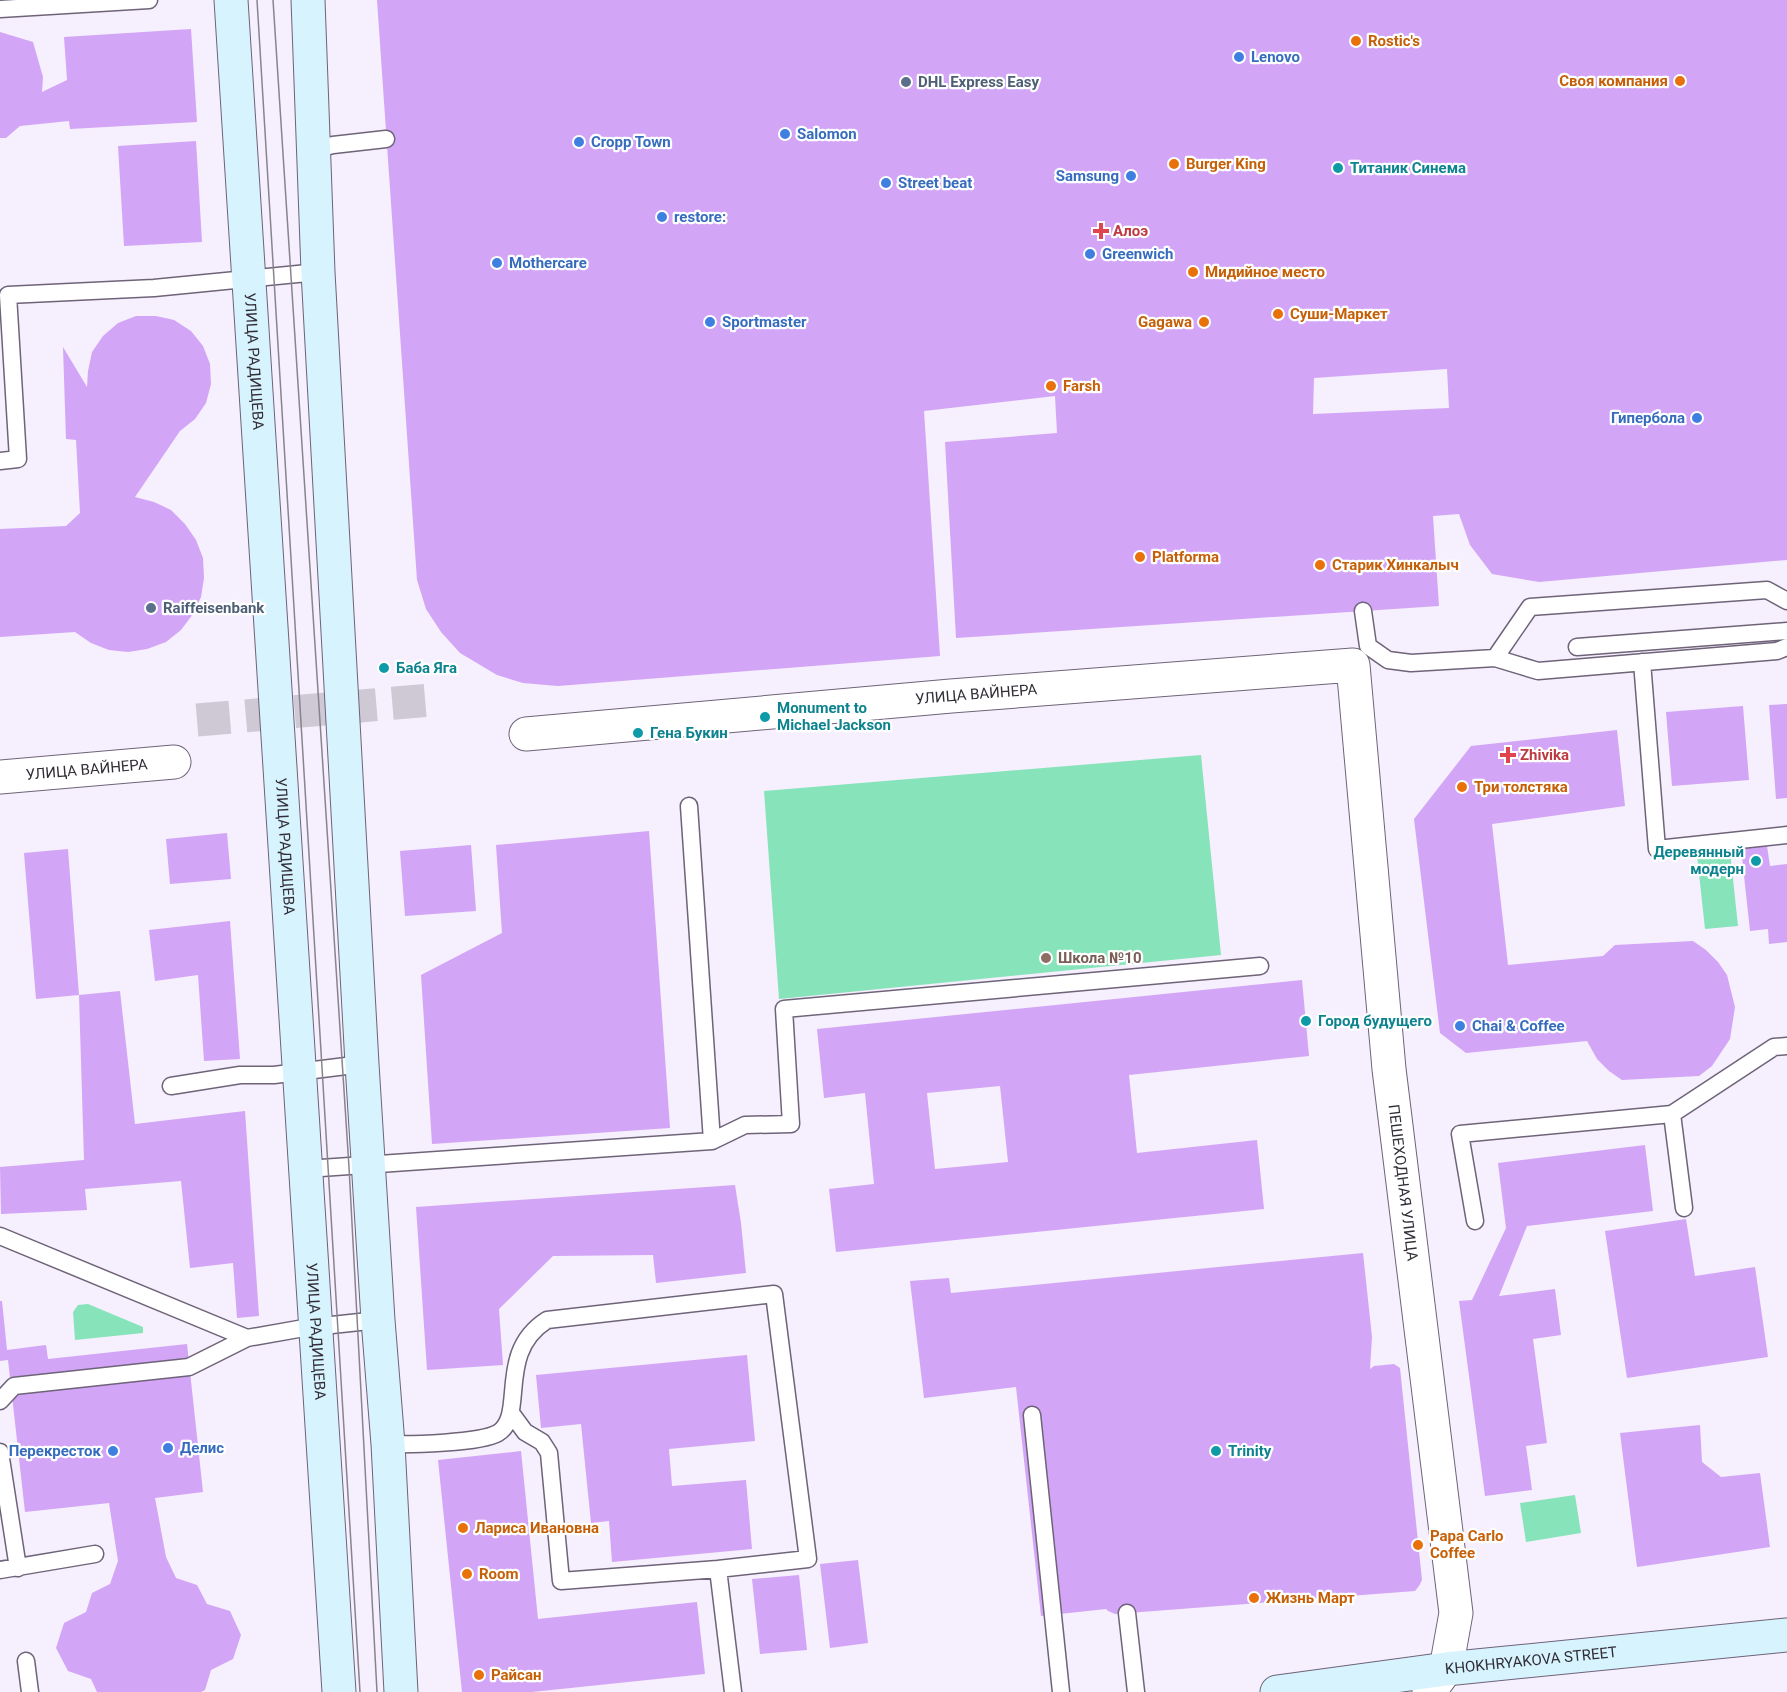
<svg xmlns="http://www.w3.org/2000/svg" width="1787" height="1692" viewBox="0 0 1787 1692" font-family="Roboto,sans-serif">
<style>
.green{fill:#87e3ba}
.building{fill:#d2a5f7;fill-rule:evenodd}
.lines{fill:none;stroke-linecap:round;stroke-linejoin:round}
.street-tunnel{stroke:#cfc8d5;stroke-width:33;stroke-dasharray:33 16;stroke-linecap:butt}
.lane-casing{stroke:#6e6378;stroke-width:19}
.street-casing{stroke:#6e6378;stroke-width:35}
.secondary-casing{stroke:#6e6378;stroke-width:35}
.lane{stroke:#fff;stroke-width:16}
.street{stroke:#fff;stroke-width:33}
.secondary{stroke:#d6f3fe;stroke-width:33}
.tram{stroke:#89838e;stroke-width:1.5}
.food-dot{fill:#e8710a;stroke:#fff;stroke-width:2}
.shop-dot{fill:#3f7fe0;stroke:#fff;stroke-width:2}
.service-dot{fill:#5c6f8a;stroke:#fff;stroke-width:2}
.culture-dot{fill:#0f9aa8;stroke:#fff;stroke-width:2}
.health-dot{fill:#e0444e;stroke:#fff;stroke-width:2}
.education-dot{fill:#8d6e63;stroke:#fff;stroke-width:2}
.labels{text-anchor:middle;stroke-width:4.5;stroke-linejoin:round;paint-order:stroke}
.food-label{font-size:15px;font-weight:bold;fill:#c56008;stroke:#fff;text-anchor:start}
.shop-label{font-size:15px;font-weight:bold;fill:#366cbe;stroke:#fff;text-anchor:start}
.service-label{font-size:15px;font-weight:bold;fill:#4e5e75;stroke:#fff;text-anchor:start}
.culture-label{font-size:15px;font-weight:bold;fill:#0d838f;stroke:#fff;text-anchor:start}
.health-label{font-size:15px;font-weight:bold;fill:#be3a42;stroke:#fff;text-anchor:start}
.street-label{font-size:15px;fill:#322d36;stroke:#fff}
.education-label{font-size:15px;font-weight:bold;fill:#785e54;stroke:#fff;text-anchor:start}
</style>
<rect width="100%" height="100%" fill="#f6effd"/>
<path class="green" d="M1201 755 1221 955 779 999 764 791Z
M1730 851 1738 926 1705 929 1697 855Z
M88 1304 143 1327V1333L75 1340 73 1312 78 1305Z
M1575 1495 1581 1533 1526 1542 1520 1503Z"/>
<path class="building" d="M377 0H1787V560L1539 582 1492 574 1470 545 1459 514 1433 516 1439 606 956 638 945 442 1057 433 1055 396 924 411 940 656 558 686 523 683 497 675 460 653 441 632 426 609 417 580ZM1447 369 1449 408 1313 414 1314 378Z
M191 29 197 122 70 129 69 121 20 126 6 138H0V32L33 42 43 77 42 92 67 80 64 37Z
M196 141 202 242 124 246 118 146Z
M136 316H156L174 320 191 331 203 346 210 364 211 384 206 403 195 419 180 431 135 497 154 502 171 510 185 524 196 540 203 558 204 578 201 597 193 614 181 630 166 642 147 649 128 652 109 650 91 643 75 632 0 637V529L66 526 80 513 76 440 66 439 63 347 87 387 88 371 92 352 103 336 118 323Z
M1787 704V798L1776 799 1769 705Z
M1743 706 1749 780 1672 786 1666 712Z
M1617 730 1625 806 1492 824 1508 965 1603 956 1615 945 1693 941 1706 950 1718 962 1727 975 1735 1007 1730 1039 1712 1066 1699 1076 1622 1080 1609 1071 1597 1059 1587 1041 1466 1053 1440 1033 1414 819 1471 746Z
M649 831 670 1128 432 1144 421 975 502 933 496 845Z
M227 833 231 879 170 884 166 839Z
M471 845 476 911 405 916 400 851Z
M1767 846 1770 866 1787 864V942L1769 944 1768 929 1750 931 1741 848Z
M68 849 79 995 120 991 135 1124 245 1111 259 1316 237 1318 233 1263 190 1268 181 1181 85 1189 87 1210 1 1214 0 1167 84 1160 79 995 36 999 24 853Z
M230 921 240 1059 204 1061 198 975 155 981 149 930Z
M1302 980 1309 1056 1129 1075 1137 1153 1257 1140 1264 1209 836 1252 829 1189 874 1184 865 1093 824 1098 817 1029ZM1000 1086 1008 1162 935 1169 927 1093Z
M1645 1145 1653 1211 1527 1226 1499 1296 1555 1289 1561 1335 1533 1339 1547 1443 1526 1446 1532 1490 1485 1496 1459 1301 1472 1300 1506 1228 1498 1163Z
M735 1185 741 1223 746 1273 656 1283 653 1255 553 1256 499 1309 503 1365 427 1370 416 1207Z
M1686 1219 1695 1276 1755 1267 1768 1357 1627 1378 1605 1231Z
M1363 1253 1372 1337 1370 1369 1374 1366 1394 1364 1400 1368 1422 1580 1419 1586 1415 1591 1115 1614 1108 1611 1106 1609 1041 1616 1016 1387 924 1398 910 1281 949 1278 951 1293Z
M0 1301H2L7 1350 46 1345 48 1359 187 1344 203 1492 155 1498 166 1557 176 1578 197 1585 207 1604 230 1611 241 1635 233 1659 211 1670 205 1690 201 1692H97L91 1679 68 1671 56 1648 64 1623 86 1612 92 1593 110 1584 118 1561 109 1503 25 1512 8 1360 0 1361Z
M747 1355 755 1441 669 1449 672 1486 746 1480 752 1549 612 1562 609 1521 591 1523 581 1424 541 1428 536 1375Z
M1700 1425 1702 1462 1721 1477 1760 1473 1770 1547 1637 1567 1620 1433Z
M521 1451 538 1619 697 1602 705 1674 532 1692H462L438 1460Z
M858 1560 868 1643 830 1648 820 1564Z
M799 1575 807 1650 760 1654 752 1579Z"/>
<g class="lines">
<path class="street-tunnel" d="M197 720 431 700"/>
<defs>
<path id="lane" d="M0 9 149 0
M313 150 333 145 386 139
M0 461 18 459 8 295 154 288 318 272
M1363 611 1368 646 1388 660 1411 663 1495 658 1538 671 1777 651 1787 647
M1577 647 1787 631
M1495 658 1530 607 1767 590 1787 601
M1642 662 1657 849 1787 835
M689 806 712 1141
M171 1086 240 1075H274L362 1064
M1672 1114 1684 1208
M306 1169 712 1141 745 1125 791 1124 784 1009 1260 966
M1475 1221 1460 1134 1672 1114 1774 1047 1787 1046
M0 1236 247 1338 304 1328 378 1320
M0 1401 14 1386 189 1367 247 1338
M511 1413 525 1432 542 1442 549 1453 561 1581 718 1569
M1032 1415 1061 1692
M388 1444C409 1445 481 1443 498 1433 527 1415 495 1353 547 1320L774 1294 808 1559 718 1569 733 1692
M0 1452 18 1568
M0 1570 95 1554
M1127 1613 1136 1692
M26 1661 30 1692"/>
<g id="street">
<path id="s1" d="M526 734 951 696 1353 665 1389 1069 1456 1613 1446 1669 1429 1692"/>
<path id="s2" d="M0 777 174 762"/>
</g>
<g id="secondary">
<path id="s3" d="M231 0 339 1692"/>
<path d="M308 0 318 272 362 1064 378 1320 388 1444 401 1692"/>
<path id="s4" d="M1277 1692 1446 1669 1787 1635"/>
</g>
</defs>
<use href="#lane" class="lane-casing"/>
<use href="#street" class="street-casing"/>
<use href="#secondary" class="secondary-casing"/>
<use href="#lane" class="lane"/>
<use href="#street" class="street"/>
<use href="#secondary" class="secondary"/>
<path class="tram" d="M257 0 360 1692
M273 0 349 1167 377 1692"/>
</g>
<g class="food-dot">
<circle cx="1356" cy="41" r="6"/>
<circle cx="1680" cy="81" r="6"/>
<circle cx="1174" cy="164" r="6"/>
<circle cx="1193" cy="272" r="6"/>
<circle cx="1278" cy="314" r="6"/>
<circle cx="1204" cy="322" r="6"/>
<circle cx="1051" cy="386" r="6"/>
<circle cx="1140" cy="557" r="6"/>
<circle cx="1320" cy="565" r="6"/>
<circle cx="1462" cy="787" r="6"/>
<circle cx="463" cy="1528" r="6"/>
<circle cx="1418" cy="1545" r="6"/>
<circle cx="467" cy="1574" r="6"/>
<circle cx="1254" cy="1598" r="6"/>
<circle cx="479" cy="1675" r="6"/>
</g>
<g class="shop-dot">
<circle cx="1239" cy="57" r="6"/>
<circle cx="785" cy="134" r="6"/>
<circle cx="579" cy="142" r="6"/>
<circle cx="1131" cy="176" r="6"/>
<circle cx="886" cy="183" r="6"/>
<circle cx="662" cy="217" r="6"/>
<circle cx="1090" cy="254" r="6"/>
<circle cx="497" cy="263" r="6"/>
<circle cx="710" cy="322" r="6"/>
<circle cx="1697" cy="418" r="6"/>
<circle cx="1460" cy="1026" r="6"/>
<circle cx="168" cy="1448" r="6"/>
<circle cx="113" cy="1451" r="6"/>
</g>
<g class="service-dot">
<circle cx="906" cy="82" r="6"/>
<circle cx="151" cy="608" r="6"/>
</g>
<g class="culture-dot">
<circle cx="1338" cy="168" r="6"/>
<circle cx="384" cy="668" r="6"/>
<circle cx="765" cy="717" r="6"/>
<circle cx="638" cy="733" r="6"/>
<circle cx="1756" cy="861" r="6"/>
<circle cx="1306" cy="1021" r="6"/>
<circle cx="1216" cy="1451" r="6"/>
</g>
<g class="health-dot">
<path d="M1098 222h6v6h6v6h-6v6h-6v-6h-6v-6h6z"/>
<path d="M1505 746h6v6h6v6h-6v6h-6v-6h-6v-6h6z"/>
</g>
<circle class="education-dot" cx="1046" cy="958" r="6"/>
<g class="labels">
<g class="food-label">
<text x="1368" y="46">Rostic's</text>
<text x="1668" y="86" text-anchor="end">Своя компания</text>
<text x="1186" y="169">Burger King</text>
<text x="1205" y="277">Мидийное место</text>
<text x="1290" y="319">Суши-Маркет</text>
<text x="1192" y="327" text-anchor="end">Gagawa</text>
<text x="1063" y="391">Farsh</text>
<text x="1152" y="562">Platforma</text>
<text x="1332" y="570">Старик Хинкалыч</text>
<text x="1474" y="792">Три толстяка</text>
<text x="475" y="1533">Лариса Ивановна</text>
<text x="1430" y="1541">Papa Carlo<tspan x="1430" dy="17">Coffee</tspan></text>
<text x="479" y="1579">Room</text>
<text x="1266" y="1603">Жизнь Март</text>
<text x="491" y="1680">Райсан</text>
</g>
<g class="shop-label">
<text x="1251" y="62">Lenovo</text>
<text x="797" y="139">Salomon</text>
<text x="591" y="147">Cropp Town</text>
<text x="1119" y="181" text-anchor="end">Samsung</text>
<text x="898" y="188">Street beat</text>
<text x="674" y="222">restore:</text>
<text x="1102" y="259">Greenwich</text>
<text x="509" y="268">Mothercare</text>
<text x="722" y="327">Sportmaster</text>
<text x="1685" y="423" text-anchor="end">Гипербола</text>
<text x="1472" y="1031">Chai &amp; Coffee</text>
<text x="180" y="1453">Делис</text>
<text x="101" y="1456" text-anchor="end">Перекресток</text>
</g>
<g class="service-label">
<text x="918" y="87">DHL Express Easy</text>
<text x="163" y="613">Raiffeisenbank</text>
</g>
<g class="culture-label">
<text x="1350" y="173">Титаник Синема</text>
<text x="396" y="673">Баба Яга</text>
<text x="777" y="713">Monument to<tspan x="777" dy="17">Michael Jackson</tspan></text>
<text x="650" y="738">Гена Букин</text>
<text x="1744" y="857" text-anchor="end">Деревянный<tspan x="1744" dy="17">модерн</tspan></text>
<text x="1318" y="1026">Город будущего</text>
<text x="1228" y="1456">Trinity</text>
</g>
<g class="health-label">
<text x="1113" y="236">Алоэ</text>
<text x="1520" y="760">Zhivika</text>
</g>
<g class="street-label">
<text dy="5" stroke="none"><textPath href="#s3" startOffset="362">УЛИЦА РАДИЩЕВА</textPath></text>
<text dy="5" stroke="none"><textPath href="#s1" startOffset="452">УЛИЦА ВАЙНЕРА</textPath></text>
<text dy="5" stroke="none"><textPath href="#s2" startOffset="87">УЛИЦА ВАЙНЕРА</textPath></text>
<text dy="5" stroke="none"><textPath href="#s3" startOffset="848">УЛИЦА РАДИЩЕВА</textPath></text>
<text dy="5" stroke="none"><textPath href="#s1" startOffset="1350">ПЕШЕХОДНАЯ УЛИЦА</textPath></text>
<text dy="5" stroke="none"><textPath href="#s3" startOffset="1334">УЛИЦА РАДИЩЕВА</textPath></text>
<text dy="5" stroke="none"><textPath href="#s4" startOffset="256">KHOKHRYAKOVA STREET</textPath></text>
</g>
<g class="education-label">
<text x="1058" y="963">Школа №10</text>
</g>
</g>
</svg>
